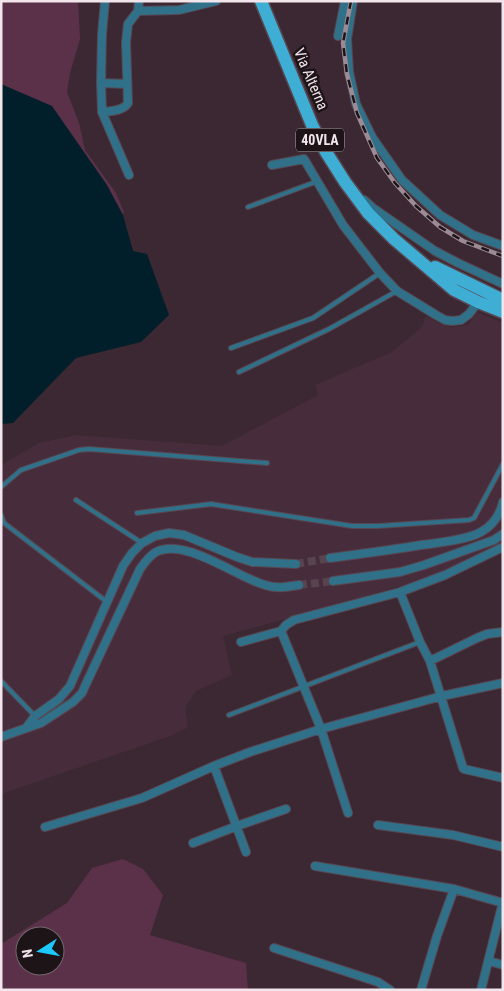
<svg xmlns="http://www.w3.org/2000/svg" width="504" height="991" viewBox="0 0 504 991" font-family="'Roboto Condensed',sans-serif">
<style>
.built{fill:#472d3c}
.green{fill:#5b3149;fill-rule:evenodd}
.water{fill:#001f2a}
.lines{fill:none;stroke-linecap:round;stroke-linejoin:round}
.street-tunnel{stroke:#57444e;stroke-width:8;stroke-dasharray:8 4;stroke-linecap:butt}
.lane-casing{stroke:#584650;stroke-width:6}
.street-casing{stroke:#584650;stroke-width:10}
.primary-casing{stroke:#584650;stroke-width:15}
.lane{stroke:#307088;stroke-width:4}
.street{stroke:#307088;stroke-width:8}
.primary{stroke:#3eaed5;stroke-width:12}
.rail-casing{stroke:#9c8b94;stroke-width:4.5}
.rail{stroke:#1d1418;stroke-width:2.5;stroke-dasharray:8;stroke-linecap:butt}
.labels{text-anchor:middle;stroke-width:5;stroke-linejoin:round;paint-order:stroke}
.shield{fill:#1d1418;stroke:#b3a6ac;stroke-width:1}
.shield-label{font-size:14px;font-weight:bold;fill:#f3e5ec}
.street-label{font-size:15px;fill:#f3e5ec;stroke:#1d1418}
</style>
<rect width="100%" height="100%" fill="#3b2832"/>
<path class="built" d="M477 312 503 323V543L502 545 430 577 330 607 223 636 232 675 196 691 185 707 188 727 170 736 1 794V465L39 443 76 435 222 446 318 395 315 385 392 352 422 327 426 316 439 323 451 327 463 326 469 324Z"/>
<path class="green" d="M1 1H78L80 39 70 73 67 92 79 123 85 150 116 193 124 212 119 223 1 191Z
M123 859 143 869 163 895 150 935 246 963 248 990H1V944L67 903 92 868ZM25 936H55V966H25Z"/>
<path class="water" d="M1 84 52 106 107 185 123 215 133 251 147 254 169 315 141 342 76 358 13 423 1 424Z"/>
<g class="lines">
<path class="street-tunnel" d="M296 564 330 558
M299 585 333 581"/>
<defs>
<path id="lane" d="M248 207 318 181
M231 348 313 318 380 273
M239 372 329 329 397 291
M1 487 21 470 79 450 89 449 267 463
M76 500 142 543
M137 513 211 504 352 526H378L469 520 474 518 503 464
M1 515 4 523 107 602
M1 681 34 715
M229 715 420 642"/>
<path id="street" d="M105 1 102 34 101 83 102 112 129 175
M353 1 347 39 349 72 356 104 372 137 402 180 440 215 473 235 503 246
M138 11 179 10 216 1
M338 36 345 1
M101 83 127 84
M102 112C111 111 123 111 128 103L126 42 128 24 138 11 139 1
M272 165 304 159 343 225 380 273 397 291 436 315 445 320 452 321 461 320 469 314 478 302
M364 200 373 208 435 251 458 263 503 284
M330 558C360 554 391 550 421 545 437 543 467 540 481 532 492 526 500 515 503 502
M333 581 400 572 424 565 494 540 503 534
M400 592 420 642 430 661 463 768 464 769 503 778
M281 631 321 729 348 813
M241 642 281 631 286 625 294 620 400 592 445 575 503 547
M430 661 477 638 487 634 503 632
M26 728 35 716 59 699 70 686 123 566 132 553 142 543 155 536 169 533 184 535 237 557 252 562 296 564
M1 737 41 723 73 702 82 693 85 686 140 569C145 562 149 556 156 552 185 537 236 577 265 585 277 589 287 587 299 585
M214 766 246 852
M378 825 453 835 503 847
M45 827 142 798 214 766 250 752 321 729 442 696 503 683
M193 843 237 826 286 809
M315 866 454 889 503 903
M274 948 378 982 390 990
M489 961 503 965
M421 990 437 936 454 889
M481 990 503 902"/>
<path id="primary" d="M261 1 312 125 326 152 345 182 368 213 394 239 454 290 478 302 503 312
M435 267 503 300"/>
</defs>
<use href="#lane" class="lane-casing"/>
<use href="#street" class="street-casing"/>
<use href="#primary" class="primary-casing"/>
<use href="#lane" class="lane"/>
<use href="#street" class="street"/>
<use href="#primary" class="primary"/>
<defs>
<path id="rail" d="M351 1 343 43 347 74 357 113 377 158 395 183 416 206 440 227 463 241 503 256"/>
</defs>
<use href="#rail" class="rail-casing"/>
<use href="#rail" class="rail"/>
</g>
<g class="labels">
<rect class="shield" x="296" y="128.5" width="48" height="23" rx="4"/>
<g class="shield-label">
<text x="320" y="145">40VLA</text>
</g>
<g class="street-label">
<text transform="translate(311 79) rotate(67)" y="5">Via Alterna</text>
</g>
</g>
<rect width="504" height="991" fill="none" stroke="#f3e5ec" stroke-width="5"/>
<g transform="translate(40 951) rotate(259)"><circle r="24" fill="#1d1418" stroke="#73686d"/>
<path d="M0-4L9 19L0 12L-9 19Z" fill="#1dc9fc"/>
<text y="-8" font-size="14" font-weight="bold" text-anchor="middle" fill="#f3e5ec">N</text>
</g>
</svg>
